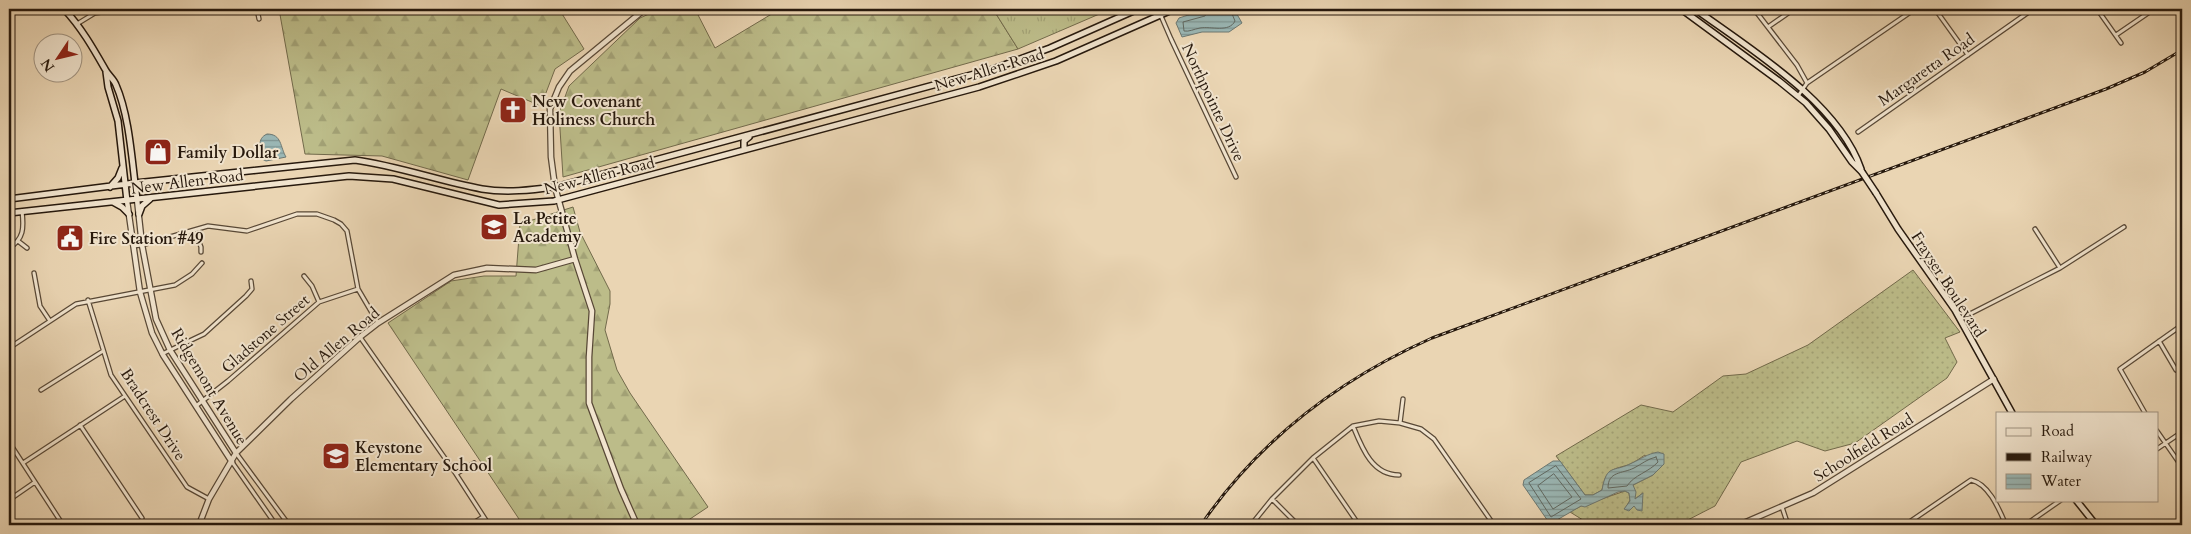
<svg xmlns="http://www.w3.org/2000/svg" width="2191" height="534" viewBox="0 0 2191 534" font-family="Cardo,serif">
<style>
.grass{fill:url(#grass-dots);stroke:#726a4b}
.forest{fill:url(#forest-firs);stroke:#726a4b}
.park{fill:url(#park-tufts);stroke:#726a4b}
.water{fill:url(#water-rules);stroke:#6c7872}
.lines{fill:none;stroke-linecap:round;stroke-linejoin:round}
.shore{stroke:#606861;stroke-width:1}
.minor-casing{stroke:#584836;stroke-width:5.5}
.tertiary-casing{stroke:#584836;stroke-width:7}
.secondary-casing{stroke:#27190d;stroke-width:8}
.minor{stroke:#f1e4ce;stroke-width:3}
.tertiary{stroke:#f1e4ce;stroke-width:4.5}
.secondary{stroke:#f1e4ce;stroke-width:5}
.rail-casing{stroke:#27190d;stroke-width:3}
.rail{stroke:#f1e4ce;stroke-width:1;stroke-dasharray:4;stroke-linecap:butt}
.secondary-bridge-casing{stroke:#27190d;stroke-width:8;stroke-linecap:butt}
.secondary-bridge{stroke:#f1e4ce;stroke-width:5}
.labels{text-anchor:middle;stroke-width:4;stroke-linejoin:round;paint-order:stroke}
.street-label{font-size:16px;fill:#27190d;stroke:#f1e4ce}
.poi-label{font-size:16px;font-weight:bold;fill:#27190d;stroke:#f1e4ce;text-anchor:start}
</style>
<defs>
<pattern id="grass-dots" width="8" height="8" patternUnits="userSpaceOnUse" patternTransform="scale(1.25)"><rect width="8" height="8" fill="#bcbc89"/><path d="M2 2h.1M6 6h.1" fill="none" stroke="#a2a175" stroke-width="1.8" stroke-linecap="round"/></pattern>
<pattern id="forest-firs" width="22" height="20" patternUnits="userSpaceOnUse" patternTransform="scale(1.25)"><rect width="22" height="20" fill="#bcbc89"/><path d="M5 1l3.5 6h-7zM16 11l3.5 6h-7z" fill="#a2a175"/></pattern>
<pattern id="park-tufts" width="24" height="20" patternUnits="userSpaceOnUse" patternTransform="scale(1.25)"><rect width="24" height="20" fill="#bcbc89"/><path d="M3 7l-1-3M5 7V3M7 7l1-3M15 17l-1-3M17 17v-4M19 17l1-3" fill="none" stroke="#a2a175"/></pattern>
<pattern id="water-rules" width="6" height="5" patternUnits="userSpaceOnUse" patternTransform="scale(1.25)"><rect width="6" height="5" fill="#9ab7b5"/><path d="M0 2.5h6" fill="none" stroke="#7e9492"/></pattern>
</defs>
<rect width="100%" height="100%" fill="#ead5b3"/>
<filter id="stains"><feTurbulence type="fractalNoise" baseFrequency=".004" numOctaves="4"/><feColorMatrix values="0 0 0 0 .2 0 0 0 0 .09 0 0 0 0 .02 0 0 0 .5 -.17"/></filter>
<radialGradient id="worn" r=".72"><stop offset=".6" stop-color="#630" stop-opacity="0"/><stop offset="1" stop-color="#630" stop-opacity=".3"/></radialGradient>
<path class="grass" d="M1913 270 1960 332 1945 338 1957 362 1947 378 1855 443 1825 451 1797 441 1741 462 1715 506 1678 525H1591L1570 512 1581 506 1625 491 1629 493 1630 500 1625 509 1643 493 1635 499 1633 485 1653 475 1645 455C1640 458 1634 463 1628 465 1610 470 1606 470 1602 490L1593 495H1585L1556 456 1641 405 1673 412 1723 376 1746 374 1808 345Z"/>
<path class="forest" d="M279 9H559L584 49 555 69 541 106 501 89 468 180 382 156 305 154Z
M660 9H695L715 48 780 9H993L1018 49 563 177 559 113 569 86 640 18Z
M573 207 580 232 610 291V304L605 330 617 370 630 393 708 507 681 525H523L388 323 451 281 484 276H516L520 224Z"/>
<path class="park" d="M993 9H1111L1018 49Z"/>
<path class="water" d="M1207 9H1234L1242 23 1229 32H1202L1182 37 1176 23 1179 18Z
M267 134C282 134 280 147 286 157L266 161 262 159C261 149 256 139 267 134Z
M1658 452 1664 454V464L1653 475 1633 485 1636 492 1635 499 1643 493 1642 511 1637 510 1634 506 1629 511 1624 509 1630 501 1629 493 1625 491 1618 492 1585 507 1581 506 1550 524 1523 485 1524 480 1553 461H1560L1585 495H1593L1602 490C1607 463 1613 473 1632 463 1641 459 1647 454 1658 452Z"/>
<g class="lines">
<path class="shore" d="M1209 9 1205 16 1183 22 1184 31C1189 32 1194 29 1200 28 1211 26 1229 33 1235 21L1230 9
M1656 457 1658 462C1649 472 1634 475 1627 486L1608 488C1608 471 1622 474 1634 468 1642 464 1647 459 1656 457Z
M1556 466 1581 499 1551 517 1529 483Z
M1554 474 1572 497 1553 509 1538 486Z"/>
<defs>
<path id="minor" d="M257 9 259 19
M1158 9 1171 39 1236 177
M1754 9 1797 65 1807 83
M1935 9 1968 55
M2097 9 2121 43
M77 24 95 13 125 9
M1768 27 1794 9
M2116 35 2154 9
M1798 96 1807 83 1915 9
M1858 132 2033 9
M2035 229 2060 268
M194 230 201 247V252
M18 241 27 248
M133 246 142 245 208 226 247 231 297 214H317L334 220 341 224 347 231 358 289 378 323
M9 248C24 239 24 228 22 211
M34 273 40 306 50 321
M304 276 312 286 319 302
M88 300 111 375 187 487 209 499
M1960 319 2060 268 2124 227
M360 337 456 474 489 525
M2159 341 2176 370
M9 348 76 304 175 285 192 274 202 263
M162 354 204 334 246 296 252 289 251 281
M41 390 103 351
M196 406 228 381 319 302 358 289
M2145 413 2120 369 2182 325
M1400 423 1403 399
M80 425 142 518
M1353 426C1362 448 1372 475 1399 475
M2157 431 2182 467
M9 442 63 525
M2157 449 2182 432
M236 453 289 525
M1313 458 1359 525
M232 462 276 525
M23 463 125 396
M456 474 474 463
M1272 499 1298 525
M9 500 35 482
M1782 507 1788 525
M470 525 483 517
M1251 525 1272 499 1313 458 1353 426 1379 421 1400 423 1421 429 1434 439 1494 525
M1905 525 1971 480C1989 484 1999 509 2006 525
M2025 525 2061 500"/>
<path id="tertiary" d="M137 199 142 245 156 319 170 350 236 453
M127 201 140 292 152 333 163 355 232 462
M199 525 209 499 236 453 291 399 360 337 378 323 454 275 487 268 536 270 575 259
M637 525 621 489 589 403V357L592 311 575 259 555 187 551 157 550 109 559 87 570 71 645 9
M1739 525 1813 493 1994 379"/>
<path id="secondary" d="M64 9C81 27 93 48 105 69 108 75 114 79 116 85 130 117 132 164 137 199
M1681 9 1779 81 1806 103 1829 129 1852 162 1862 172
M1695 9C1750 49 1838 102 1861 169
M106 72 108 87 118 121 127 201
M744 150V141L749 137
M110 187 118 178 122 168
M1876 193 1898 229 1955 310 2012 413
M9 199 135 183 355 160C398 166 439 181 482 189 506 193 532 190 555 187L993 69 1050 48 1138 9
M113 202 122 207 129 214
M9 213 349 176 393 179 499 205 554 201 979 87 1056 61 1174 9
M139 214 142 206 150 199
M2076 500 2096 525"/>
</defs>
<use href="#minor" class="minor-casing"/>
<use href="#tertiary" class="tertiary-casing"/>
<use href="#secondary" class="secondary-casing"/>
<use href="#minor" class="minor"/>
<use href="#tertiary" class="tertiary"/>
<use href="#secondary" class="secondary"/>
<defs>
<path id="rail" d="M1201 525C1259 440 1338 380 1432 338L2106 89 2145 72 2182 50"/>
</defs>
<use href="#rail" class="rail-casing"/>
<use href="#rail" class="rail"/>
<defs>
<path id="secondary-bridge" d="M1862 172 1876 193"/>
</defs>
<use href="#secondary-bridge" class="secondary-bridge-casing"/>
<use href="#secondary-bridge" class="secondary-bridge"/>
</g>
<defs>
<symbol id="church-square" viewBox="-11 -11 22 22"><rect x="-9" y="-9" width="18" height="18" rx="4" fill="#8f2418" stroke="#f1e4ce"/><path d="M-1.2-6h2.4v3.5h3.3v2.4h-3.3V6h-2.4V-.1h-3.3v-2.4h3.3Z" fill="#fff"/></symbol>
<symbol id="shop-square" viewBox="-11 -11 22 22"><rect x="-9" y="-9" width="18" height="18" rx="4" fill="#8f2418" stroke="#f1e4ce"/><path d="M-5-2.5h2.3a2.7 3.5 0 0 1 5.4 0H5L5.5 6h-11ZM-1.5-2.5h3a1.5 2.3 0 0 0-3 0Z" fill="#fff"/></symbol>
<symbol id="school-square" viewBox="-11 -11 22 22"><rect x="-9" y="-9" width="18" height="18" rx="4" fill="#8f2418" stroke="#f1e4ce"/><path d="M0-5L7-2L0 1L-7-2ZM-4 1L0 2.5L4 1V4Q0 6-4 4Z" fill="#fff"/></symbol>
<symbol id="civic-square" viewBox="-11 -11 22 22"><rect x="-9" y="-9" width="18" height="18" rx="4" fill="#8f2418" stroke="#f1e4ce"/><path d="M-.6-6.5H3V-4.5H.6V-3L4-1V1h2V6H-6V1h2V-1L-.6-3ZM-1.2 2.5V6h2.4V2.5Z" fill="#fff"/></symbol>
</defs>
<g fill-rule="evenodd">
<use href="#church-square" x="497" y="94" width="32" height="32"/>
<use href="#shop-square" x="142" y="136" width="32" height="32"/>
<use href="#school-square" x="478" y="211" width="32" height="32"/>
<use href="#civic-square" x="54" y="222" width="32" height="32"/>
<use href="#school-square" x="320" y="440" width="32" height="32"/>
</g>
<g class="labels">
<g class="street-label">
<text transform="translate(989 69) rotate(-17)" y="6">New Allen Road</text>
<text transform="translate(1926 69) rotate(-35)" y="6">Margaretta Road</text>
<text transform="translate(1214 102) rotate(65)" y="6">Northpointe Drive</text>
<text transform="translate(599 175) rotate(-14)" y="6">New Allen Road</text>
<text transform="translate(187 181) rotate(-7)" y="6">New Allen Road</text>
<text transform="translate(1949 284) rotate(57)" y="6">Frayser Boulevard</text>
<text transform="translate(265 333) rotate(-41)" y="6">Gladstone Street</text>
<text transform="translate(336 344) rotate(-40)" y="6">Old Allen Road</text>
<text transform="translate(210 386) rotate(59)" y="6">Ridgemont Avenue</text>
<text transform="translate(154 414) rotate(57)" y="6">Bradcrest Drive</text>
<text transform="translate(1863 447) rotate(-32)" y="6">Schoolfield Road</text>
</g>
<g class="poi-label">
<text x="532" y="107">New Covenant<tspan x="532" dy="18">Holiness Church</tspan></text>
<text x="177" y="158">Family Dollar</text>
<text x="513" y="224">La Petite<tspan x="513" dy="18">Academy</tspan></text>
<text x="89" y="244">Fire Station #49</text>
<text x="355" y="453">Keystone<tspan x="355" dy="18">Elementary School</tspan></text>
</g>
</g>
<rect width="2191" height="534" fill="none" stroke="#ead5b3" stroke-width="30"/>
<rect x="10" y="10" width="2171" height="514" fill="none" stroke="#27190d" stroke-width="2.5"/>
<rect x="15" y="15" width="2161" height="504" fill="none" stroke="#27190d"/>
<rect x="1996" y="412" width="162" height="90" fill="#f1e4ce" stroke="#a09381"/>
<rect x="2006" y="428" width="25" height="8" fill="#f1e4ce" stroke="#a09381"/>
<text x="2041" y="436" font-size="15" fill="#27190d">Road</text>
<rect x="2006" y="453" width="25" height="8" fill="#27190d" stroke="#a09381"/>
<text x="2041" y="462" font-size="15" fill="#27190d">Railway</text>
<rect x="2006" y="474" width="25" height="15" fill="url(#water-rules)" stroke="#a09381"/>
<text x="2041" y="486" font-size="15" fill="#27190d">Water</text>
<g transform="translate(58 58) rotate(235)"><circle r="24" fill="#f1e4ce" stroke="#a09381"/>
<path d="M0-4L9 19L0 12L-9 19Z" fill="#8f2418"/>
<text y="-8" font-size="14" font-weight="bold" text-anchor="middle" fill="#27190d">N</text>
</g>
<rect width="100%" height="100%" filter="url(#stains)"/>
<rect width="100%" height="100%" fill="url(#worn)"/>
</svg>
